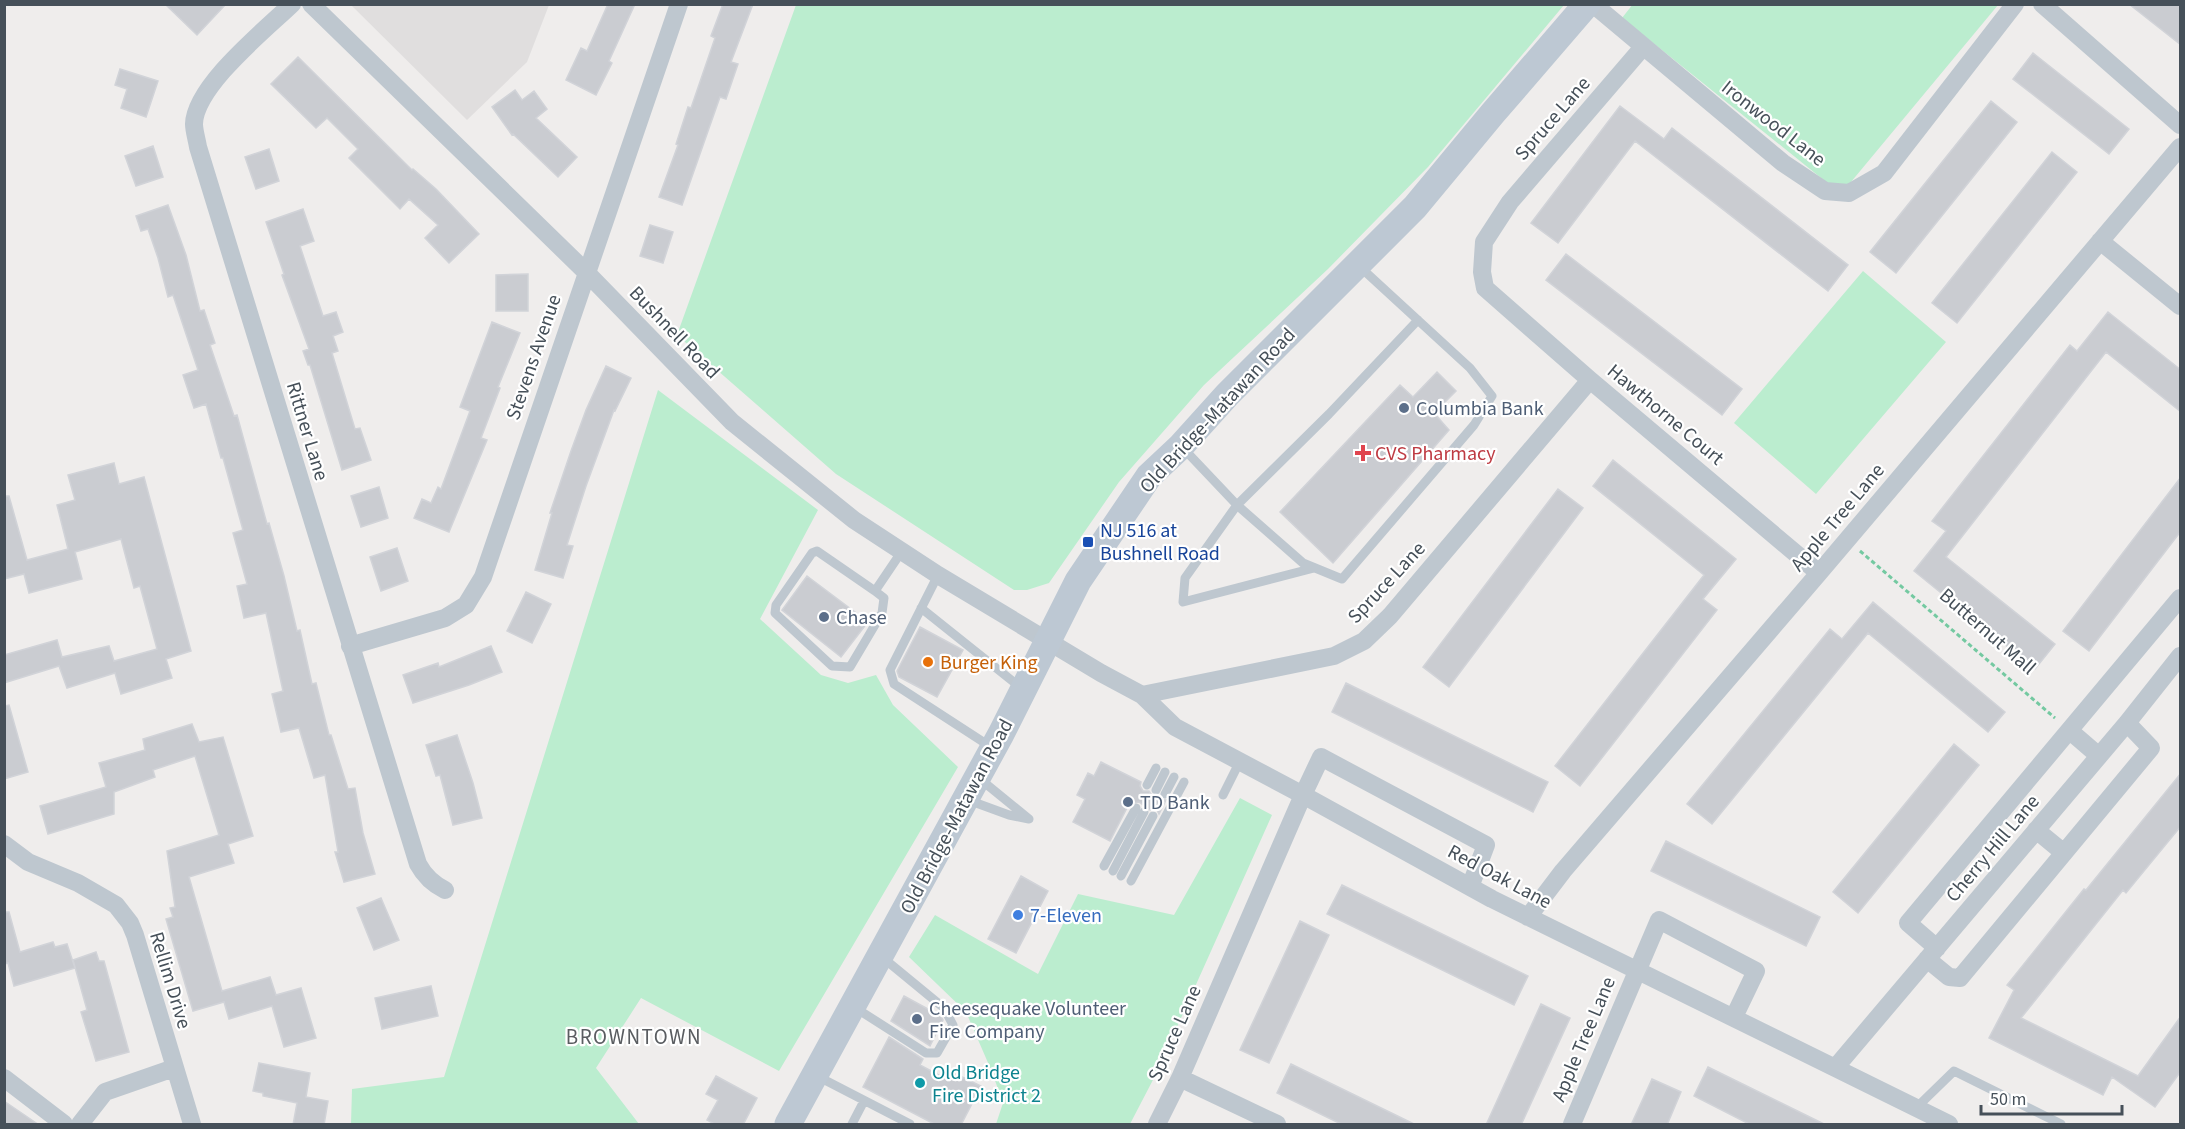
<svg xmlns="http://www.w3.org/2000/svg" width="2185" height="1129" viewBox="0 0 2185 1129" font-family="'Source Sans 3',sans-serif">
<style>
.education{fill:#e0dede}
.green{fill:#bbedcf}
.building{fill:#caccd1;stroke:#d1d3d8;stroke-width:1.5}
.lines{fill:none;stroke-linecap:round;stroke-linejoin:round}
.path{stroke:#74c9a1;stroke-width:3;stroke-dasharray:4.5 3;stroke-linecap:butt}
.service{stroke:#bec7cf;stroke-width:9}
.minor{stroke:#bec7cf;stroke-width:18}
.secondary{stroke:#bdc8d3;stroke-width:27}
.service-dot{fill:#5c6f8a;stroke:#fff;stroke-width:2}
.health-dot{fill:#e0444e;stroke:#fff;stroke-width:2}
.transit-dot{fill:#1a4fb4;stroke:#fff;stroke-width:2}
.food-dot{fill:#e8710a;stroke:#fff;stroke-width:2}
.shop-dot{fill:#3f7fe0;stroke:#fff;stroke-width:2}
.culture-dot{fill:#0f9aa8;stroke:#fff;stroke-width:2}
.labels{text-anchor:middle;stroke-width:4.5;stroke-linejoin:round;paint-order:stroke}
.street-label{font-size:20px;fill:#465059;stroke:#fff}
.service-label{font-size:20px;fill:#4e5e75;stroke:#fff;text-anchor:start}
.health-label{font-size:20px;fill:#be3a42;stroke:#fff;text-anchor:start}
.transit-label{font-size:20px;fill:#164399;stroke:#fff;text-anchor:start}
.food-label{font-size:20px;fill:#c56008;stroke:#fff;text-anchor:start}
.shop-label{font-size:20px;fill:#366cbe;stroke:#fff;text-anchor:start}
.culture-label{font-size:20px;fill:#0d838f;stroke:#fff;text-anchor:start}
.neighbourhood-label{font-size:21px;letter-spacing:1.5px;fill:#5a5d61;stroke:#fff}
</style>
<rect width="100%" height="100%" fill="#efedec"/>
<path class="education" d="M351 5H549L527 62 467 120Z"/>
<path class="green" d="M1633 4 1998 5 1841 194 1622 18Z
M796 5V4L1564 5 1428 167 1328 269 1204 385 1119 482 1049 583 1027 590H1014L836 474 677 335Z
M1863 271 1946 342 1816 494 1734 423Z
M658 390 818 510 760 619 821 675 848 683 876 675 893 705 958 767 779 1071 641 998 596 1068 639 1124H351L352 1089 444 1077Z
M1240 798 1272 815 1155 1076 1130 1124H996L1003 1103 992 1072 966 1012 909 957 935 915 1038 974 1078 894 1174 915Z"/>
<path class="building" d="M165 4H226L197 35Z
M608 4H635L609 61 612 63 596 95 566 80 581 48 587 51Z
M723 4H753L731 62 738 64 726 99 720 97 682 205 659 197 678 145 676 144 688 107 691 108 715 38 711 36Z
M2129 4H2181V45Z
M2033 53 2129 129 2109 154 2013 79Z
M298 57 412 170 413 169 436 189 479 234 449 263 425 238 438 225 409 199 400 209 349 158 358 149 327 118 316 128 271 84Z
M120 69 158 81 146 117 121 108 127 89 115 85Z
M515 90 522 100 534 91 547 109 536 118 577 157 558 177 513 134 512 135 492 107Z
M1991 101 2017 122 1896 273 1870 252Z
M1620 106 1664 139 1672 128 1848 265 1828 291 1635 141 1558 243 1531 223Z
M153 146 163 177 136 186 125 156Z
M269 149 279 181 256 189 245 157Z
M2052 152 2077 172 1957 323 1932 303Z
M168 205 186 255 200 311 204 310 215 343 210 345 234 416 237 415 267 524 269 523 284 576 297 631 300 630 312 684 316 683 329 735H331L348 789 355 788 363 833 375 874 344 882 335 852H338L325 775 314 778 299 728 281 732 272 694 283 691 266 613 244 618 237 586 247 584 233 533 243 530 223 458H221L206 404 194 408 183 375 198 370 173 295 168 297 158 258 148 229 141 231 136 216Z
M303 209 314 241 300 246 323 316 336 312 343 332 333 336 338 351 332 353 355 429 360 428 371 460 342 470 310 365H308L303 351 309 349 282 275 284 274 266 222Z
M650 225 673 232 663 263 640 256Z
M1566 254 1742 389 1722 415 1546 280Z
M528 274V311H496V275Z
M2108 312 2181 370V412L2106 352 1946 557 2055 644 2035 669 1914 571 1946 531 1932 521 2070 345 2077 351Z
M492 322 520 333 498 387 500 388 481 438 487 440 449 532 414 518 422 499 431 503 438 487 441 489 470 411 460 407Z
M606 366 631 378 615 411 614 410 586 486 567 545 573 546 563 578 535 570 552 513H550L571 451 586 410Z
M1437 372 1456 391 1434 413 1449 430 1333 563 1280 512 1400 385 1413 397Z
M1613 460 1736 559 1703 599 1717 610 1580 786 1555 766 1704 575 1593 486Z
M114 463 119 484 144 477 191 651 166 659 172 678 121 694 115 673 67 688 59 666 4 683V655L57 640 62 657 109 646 114 661 157 649 140 586 134 588 121 539 75 552 82 579 29 593 24 574 4 579V496H9L27 560 68 549 57 505 75 500 68 475Z
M2181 477V531L2089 651 2063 631Z
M379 487 388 518 361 527 351 496Z
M1558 489 1583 508 1449 687 1423 667Z
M397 548 408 581 381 591 370 557Z
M807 576 868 622 841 657 782 610Z
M526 592 551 604 532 643 507 631Z
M1873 602 2005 712 1988 732 1868 633 1712 824 1687 804 1830 629 1842 639Z
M920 627 963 650 937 697 899 677 897 671Z
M491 646 502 672 469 685 413 703 403 675 438 663 439 667Z
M1346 683 1548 782 1533 812 1332 712Z
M9 705 28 772 4 779V706Z
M192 724 199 742 223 737 253 836 228 844 234 863 189 877 222 991 270 977 276 995 301 988 316 1038 284 1047 272 1006 229 1019 224 1002 193 1011 166 919 173 917 170 908 175 907 167 851 219 835 195 756 153 770 155 777 114 792V814L48 834 40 806 106 787 99 763 145 750 143 739Z
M457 735 473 783 482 818 453 825 440 775 436 776 426 745Z
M1954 744 1979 765 1858 913 1833 892Z
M1101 762 1141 782 1140 786 1143 791H1149L1152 796H1159L1161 800H1166L1159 814 1157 810H1150L1139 802 1129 804 1110 841 1073 822 1085 799 1077 795 1088 773 1094 776Z
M2181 773V826L2126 893 2123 890 2021 1018 2138 1076 2181 1016V1071L2155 1107 2112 1077 2103 1095 1989 1038 2014 990 2007 985 2084 889 2086 890Z
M1666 841 1820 917 1806 946 1651 871Z
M1021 876 1048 891 1016 953 988 939Z
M1342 885 1528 976 1514 1005 1327 914Z
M381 898 399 940 374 950 357 908Z
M4 912H9L20 952 53 942 55 947 67 944 75 968 14 986 8 963 4 964Z
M1300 921 1329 935 1269 1063 1240 1050Z
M96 952 99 961H104L129 1052 96 1061 81 1012 87 1010 73 960Z
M431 986 438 1016 382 1029 375 998Z
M904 996 941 1016 943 1020 930 1046 891 1021Z
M1541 1004 1570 1018 1521 1125H1486Z
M889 1037 923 1059 920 1065 948 1080 952 1072 981 1086 961 1125H936L863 1087Z
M259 1063 310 1073 306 1097 328 1101 324 1125H293L297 1103 263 1096V1093L253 1091Z
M1291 1064 1416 1125H1343L1277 1093Z
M1708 1067 1826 1125H1751L1694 1096Z
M716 1076 757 1098 743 1125H716L707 1120 718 1100 706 1094Z
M1652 1079 1681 1092 1667 1125H1631Z
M4 1101 39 1125H4Z"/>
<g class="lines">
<path class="path" d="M1860 551 2055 718"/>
<path class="service" d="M1183 448 1237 505 1303 563 1342 579 1474 425 1492 396 1470 368 1359 266
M1314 568 1183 602 1185 578 1237 505 1329 414 1418 320
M938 575 890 670 894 684 991 747
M875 591 884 598 882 613 850 667 832 666 775 613 776 605 812 553 817 551 875 591 902 551
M921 608 1020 687
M1147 785 1156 768
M1156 790 1165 772
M1165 794 1174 777
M1223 795 1240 761
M968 800 1009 815 1029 819 980 779
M1104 866 1136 808
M1113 871 1144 812
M1121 876 1153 816
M1131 881 1184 782
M854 1007 926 1053H937L953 1025 944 1008 882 957
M817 1076 910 1124
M1916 1108 1954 1071 2061 1124
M852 1124 864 1101"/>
<path class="minor" d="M292 4C265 30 195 86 194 124 194 131 197 140 198 147L418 864C425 877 433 884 445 890
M311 4 586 272 732 422 854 520 938 575 1101 673 1142 695 1175 727 1303 795 1492 899 1949 1124
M1593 4 1783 163 1825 191 1849 193 1884 173 2015 4
M2042 4 2180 125
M1643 47 1510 202 1484 242 1482 272 1485 288 1590 380 1819 573
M2100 241 2180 306
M350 646 445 618 466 605 483 577 679 4
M1142 695 1334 656 1364 641 1390 616 1590 380
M2070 731 2099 756
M2036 830 2064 853
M4 844 28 862 78 883 116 905 130 923 135 935 192 1124
M1528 917 1563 871 1819 573 2180 147
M1937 948 1908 923 2180 598
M1927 959 1949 977 1960 978 2151 748 2127 723
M1835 1068 2127 723 2180 656
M4 1078 64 1124
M1180 1078 1277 1124
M80 1124 105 1092 174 1068
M1157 1124 1180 1078 1303 795 1321 757 1486 845 1470 887
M1572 1124 1659 920 1756 971 1734 1017"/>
<path class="secondary" d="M788 1124 1001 734 1078 581 1149 476 1181 446 1227 395 1415 207 1493 113 1587 4"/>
</g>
<g class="service-dot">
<circle cx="1404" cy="408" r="6"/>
<circle cx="824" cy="617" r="6"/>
<circle cx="1128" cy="802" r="6"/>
<circle cx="917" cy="1019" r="6"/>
</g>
<path class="health-dot" d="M1360 444h6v6h6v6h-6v6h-6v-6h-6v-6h6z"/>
<rect class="transit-dot" x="1082" y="536" width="12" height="12" rx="3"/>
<circle class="food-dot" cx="928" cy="662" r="6"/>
<circle class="shop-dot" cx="1018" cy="915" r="6"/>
<circle class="culture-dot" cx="920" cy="1083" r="6"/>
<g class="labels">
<g class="street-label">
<text transform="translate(1552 118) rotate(-49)" y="7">Spruce Lane</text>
<text transform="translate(1774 123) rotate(38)" y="7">Ironwood Lane</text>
<text transform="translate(675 332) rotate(46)" y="7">Bushnell Road</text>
<text transform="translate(533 357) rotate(-71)" y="7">Stevens Avenue</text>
<text transform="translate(1217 410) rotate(-47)" y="7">Old Bridge-Matawan Road</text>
<text transform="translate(1666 414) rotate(40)" y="7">Hawthorne Court</text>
<text transform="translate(308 431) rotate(73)" y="7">Rittner Lane</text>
<text transform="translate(1837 517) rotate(-50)" y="7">Apple Tree Lane</text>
<text transform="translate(1386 582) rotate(-47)" y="7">Spruce Lane</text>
<text transform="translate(1988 631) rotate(41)" y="7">Butternut Mall</text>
<text transform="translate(956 816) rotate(-62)" y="7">Old Bridge-Matawan Road</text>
<text transform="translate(1992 848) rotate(-50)" y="7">Cherry Hill Lane</text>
<text transform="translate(1500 876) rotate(28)" y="7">Red Oak Lane</text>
<text transform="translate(171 980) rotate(73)" y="7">Rellim Drive</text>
<text transform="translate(1174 1033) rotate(-66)" y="7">Spruce Lane</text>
<text transform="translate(1583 1039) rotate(-67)" y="7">Apple Tree Lane</text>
</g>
<g class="service-label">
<text x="1416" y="415">Columbia Bank</text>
<text x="836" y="624">Chase</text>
<text x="1140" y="809">TD Bank</text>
<text x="929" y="1015">Cheesequake Volunteer<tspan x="929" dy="23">Fire Company</tspan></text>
</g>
<g class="health-label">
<text x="1375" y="460">CVS Pharmacy</text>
</g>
<g class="transit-label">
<text x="1100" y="537">NJ 516 at<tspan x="1100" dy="23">Bushnell Road</tspan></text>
</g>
<g class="food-label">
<text x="940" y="669">Burger King</text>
</g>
<g class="shop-label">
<text x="1030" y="922">7-Eleven</text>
</g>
<g class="culture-label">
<text x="932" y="1079">Old Bridge<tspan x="932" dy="23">Fire District 2</tspan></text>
</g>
<g class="neighbourhood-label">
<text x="634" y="1044">BROWNTOWN</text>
</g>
</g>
<rect width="2185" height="1129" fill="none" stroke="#465059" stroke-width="12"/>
<path d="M1981 1105v9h141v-9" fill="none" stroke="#465059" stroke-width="3"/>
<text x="1990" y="1105" font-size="18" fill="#465059" stroke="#ffffff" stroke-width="4.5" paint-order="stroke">50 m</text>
</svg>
